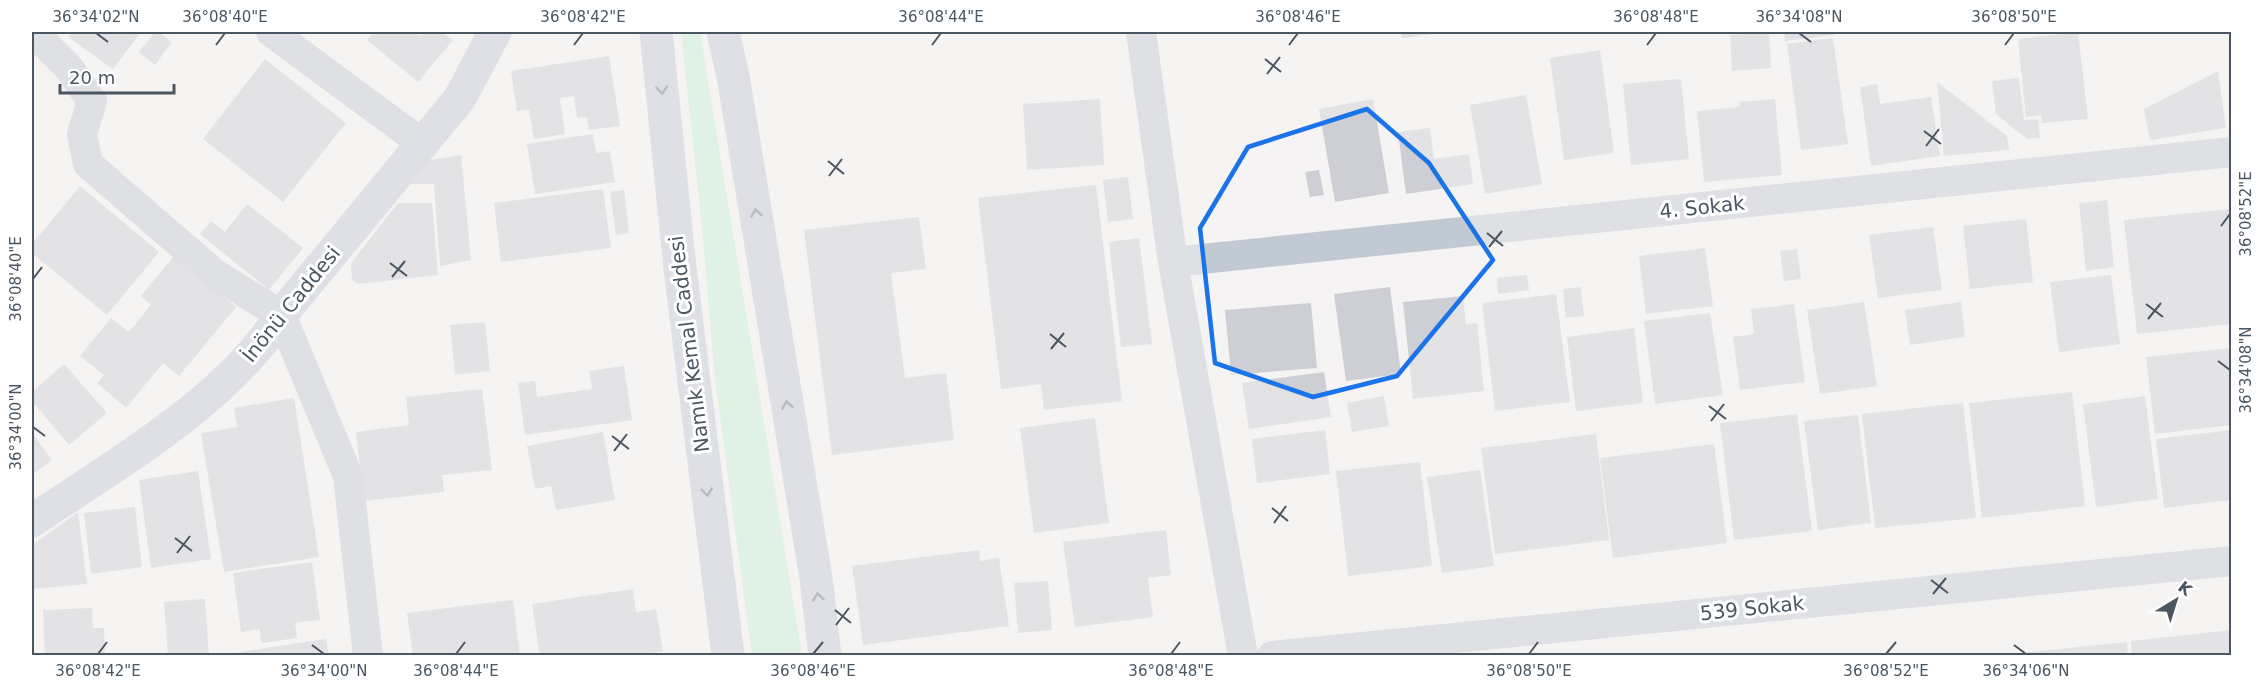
<svg xmlns="http://www.w3.org/2000/svg" width="2263" height="687" viewBox="0 0 2263 687" font-family="'DejaVu Sans',sans-serif">
<style>
.green{fill:#c3f1d5}
.building{fill:#cdcfd5}
.lines{fill:none;stroke-linecap:round;stroke-linejoin:round}
.street{stroke:#c1cad2;stroke-width:30}
.secondary{stroke:#c1cbd6;stroke-width:33}
.oneway{stroke:#6e7984}
.marked{fill:none;stroke:#1a73e8;stroke-width:4.5;stroke-linejoin:round}
.ticks{fill:none;stroke:#4a5661;stroke-width:2}
.labels{text-anchor:middle;stroke-width:6;stroke-linejoin:round;paint-order:stroke}
.street-label{font-size:20px;fill:#4a5661;stroke:#fff}
.neatline{fill:none;stroke:#4a5661;stroke-width:2}
.ticks-label{font-size:15px;text-anchor:middle;fill:#4a5661}
</style>
<rect width="100%" height="100%" fill="#f5f3f3"/>
<path class="green" d="M681 32H700L802 655H752L715 379 702 227Z"/>
<path class="building" d="M72 32H141L113 69 68 37Z
M155 32H159L172 42 155 65 139 52Z
M374 32H416L421 36 425 32H442L453 40 418 82 367 40Z
M1402 32H1440V33L1402 38Z
M1769 32 1771 68 1732 71 1730 35Z
M1784 32H1833L1834 35 1785 41Z
M2078 32 2088 119 2042 123 2041 115 2026 117 2018 39Z
M1833 38 1848 144 1801 150 1787 44Z
M1600 50 1614 153 1564 160 1550 58Z
M609 56 620 126 589 130 587 117 577 118 574 96 560 98 565 134 534 139 529 110 517 111 511 71Z
M265 59 346 123 283 202 203 139Z
M2218 71 2226 128 2150 140 2144 109Z
M2019 78 2024 120 2038 119 2040 138 2027 139 1996 114 1992 81Z
M1681 79 1689 159 1631 165 1623 84Z
M1937 82 2007 136 2009 150 1944 156Z
M1877 84 1880 104 1931 97 1940 156 1871 166 1860 87Z
M1526 95 1542 184 1485 194 1470 105Z
M1100 99 1104 165 1027 170 1023 104Z
M1373 99 1389 193 1335 202 1319 109Z
M1775 99 1782 175 1704 182 1697 111 1740 107 1739 102Z
M1430 128 1434 159 1469 154 1473 184 1406 194 1398 132Z
M593 134 596 153 610 151 615 182 535 194 527 144Z
M461 155 471 260 440 266 434 184H409L424 161Z
M1319 170 1324 195 1310 197 1305 172Z
M1128 177 1133 219 1108 222 1103 180Z
M1096 185 1122 401 1044 410 1041 384 1001 389 978 198Z
M80 186 159 252 107 315 32 253V244Z
M603 189 611 248 501 262 494 203Z
M624 190 629 233 616 235 610 192Z
M2107 200 2114 267 2086 271 2079 203Z
M398 203H432L438 275 358 284 352 280 351 263Z
M247 204 303 248 269 290 200 234 211 221 225 232Z
M2230 209 2232 324 2137 334 2124 220Z
M919 217 926 269 891 273 905 378 946 373 954 440 832 455 804 230Z
M2026 219 2033 282 1970 289 1963 226Z
M1933 227 1942 290 1878 298 1869 235Z
M1139 238 1152 344 1121 347 1109 242Z
M1705 248 1713 306 1646 314 1639 256Z
M1797 249 1801 279 1784 281 1780 251Z
M174 256 236 307 179 376 163 363 126 408 97 383 104 375 80 356 111 318 129 332 151 305 141 296Z
M1527 275 1529 290 1498 294 1497 278Z
M2111 275 2120 344 2059 352 2050 282Z
M1390 287 1401 374 1346 381 1334 294Z
M1581 287 1584 316 1566 318 1563 289Z
M1556 294 1570 402 1495 411 1482 303Z
M1463 296 1466 324 1477 323 1484 391 1413 399 1403 302Z
M1864 302 1877 386 1820 394 1807 310Z
M1961 302 1965 337 1910 345 1905 310Z
M1311 303 1317 368 1231 375 1225 310Z
M1794 304 1805 382 1740 390 1733 337 1754 334 1751 309Z
M1710 313 1723 395 1655 404 1644 321Z
M485 322 490 371 455 375 450 325Z
M1634 328 1643 403 1576 411 1567 337Z
M2231 348 2232 425 2155 434 2146 357Z
M64 364 107 413 69 445 32 401V392Z
M624 366 632 420 525 435 518 383 535 381 537 397 592 389 589 371Z
M1324 372 1331 417 1249 429 1242 383Z
M482 389 492 470 442 475 444 492 364 501 356 432 409 425 406 397Z
M2072 392 2085 506 1982 518 1969 403Z
M1384 396 1389 426 1352 432 1347 403Z
M2145 396 2158 499 2096 507 2083 404Z
M294 398 319 557 224 572 201 433 237 427 234 408Z
M1963 403 1976 518 1875 528 1862 414Z
M1797 414 1812 531 1734 540 1720 423Z
M1858 415 1871 523 1818 530 1804 421Z
M1095 418 1109 523 1034 533 1020 428Z
M1325 430 1330 474 1257 483 1252 439Z
M2232 430V500L2164 508 2156 439Z
M603 432 615 500 556 510 551 486 535 489 527 446Z
M32 433 52 460 32 475Z
M1596 434 1609 540 1495 554 1481 448Z
M1714 444 1727 543 1613 558 1600 458Z
M1420 462 1432 566 1348 576 1336 471Z
M1480 470 1494 566 1442 573 1427 477Z
M198 471 211 559 151 568 139 480Z
M135 507 142 567 91 574 84 513Z
M78 512 87 584 32 589V545Z
M1166 530 1171 575 1148 578 1153 617 1075 627 1063 542Z
M979 550 980 561 999 558 1009 626 863 645 852 566Z
M312 562 320 620 295 623 297 638 261 643 260 629 241 632 233 573Z
M1048 581 1052 630 1018 633 1014 583Z
M633 589 636 612 656 609 663 651 636 656H540L532 604Z
M205 599 209 656H168L164 602Z
M513 600 520 656H413L407 613Z
M92 608 93 628H104L105 656H45L43 610Z
M2232 630V656H2132L2131 641Z
M326 639 329 656H239V652Z
M2127 642 2128 656H2021V653Z"/>
<g class="lines">
<path class="street" d="M33 32 69 68 92 101 82 134 88 164 215 274 281 315 348 476 368 656
M271 32 423 144
M1141 32 1173 262 1243 656
M1173 262 2232 152
M1272 656 2232 561"/>
<path class="secondary" d="M656 32 680 268 728 656
M723 32 733 76 816 578 825 656
M32 521C113 466 229 400 281 315L460 98 495 32"/>
</g>
<defs><path id="oneway-chevron" d="M-2-3.5L2.5 0L-2 3.5" fill="none" stroke-width="1.6" stroke-linecap="round" stroke-linejoin="round" transform="scale(1.5)"/></defs>
<g class="oneway">
<use href="#oneway-chevron" transform="translate(662 90) rotate(84)"/>
<use href="#oneway-chevron" transform="translate(756 213) rotate(-99)"/>
<use href="#oneway-chevron" transform="translate(787 405) rotate(-99)"/>
<use href="#oneway-chevron" transform="translate(707 492) rotate(83)"/>
<use href="#oneway-chevron" transform="translate(818 597) rotate(-97)"/>
</g>
<path d="M0 0H2263V687H0ZM1367 109 1429 163 1493 260 1397 376 1313 397 1215 363 1200 228 1248 147Z" fill="#f5f3f3" fill-opacity=".55" fill-rule="evenodd"/>
<path class="marked" d="M1367 109 1429 163 1493 260 1397 376 1313 397 1215 363 1200 228 1248 147Z"/>
<path class="ticks" d="M96 33 108 42M1799 33 1811 42M216 45 225 33M574 45 583 33M932 45 941 33M1289 45 1298 33M1647 45 1656 33M2005 45 2014 33M1265 59 1281 72M1267 74 1280 57M1924 131 1941 144M1926 146 1939 129M828 161 844 174M829 176 842 159M2221 226 2230 214M1487 233 1503 246M1489 247 1502 231M390 263 407 276M392 277 405 261M33 279 42 267M2146 304 2163 317M2148 319 2161 303M1050 334 1066 347M1051 349 1064 333M2218 361 2230 370M1709 406 1726 419M1711 421 1724 404M33 427 45 436M612 436 629 449M614 451 627 434M1272 508 1288 521M1274 523 1286 506M175 538 192 551M177 553 190 536M1931 580 1948 593M1933 594 1946 578M835 610 851 623M836 625 849 608M312 645 324 654M2014 645 2026 654M98 654 107 642M456 654 465 642M813 654 823 642M1171 654 1180 642M1529 654 1538 642M1886 654 1896 642"/>
<g class="labels">
<g class="street-label">
<text transform="translate(1702 207) rotate(-6)" y="7">4. Sokak</text>
<text transform="translate(291 304) rotate(-51)" y="7">İnönü Caddesi</text>
<text transform="translate(689 344) rotate(-97)" y="7">Namık Kemal Caddesi</text>
<text transform="translate(1752 608) rotate(-6)" y="7">539 Sokak</text>
</g>
</g>
<rect width="2263" height="687" fill="none" stroke="#ffffff" stroke-width="66"/>
<g transform="translate(2176 600) rotate(38)" stroke="#ffffff" stroke-width="4.5" paint-order="stroke">
<path d="M0-4.5L10 22L0 15L-10 22Z" fill="#4a5661"/>
<text y="-9" font-size="16" font-weight="bold" text-anchor="middle" fill="#4a5661">K</text>
</g>
<path d="M60 84v9h114v-9" fill="none" stroke="#4a5661" stroke-width="3"/>
<text x="69" y="84" font-size="18" fill="#4a5661" stroke="#ffffff" stroke-width="4.5" paint-order="stroke">20 m</text>
<rect x="33" y="33" width="2197" height="621" class="neatline"/>
<g class="ticks-label">
<text x="96" y="22">36°34'02"N</text>
<text x="225" y="22">36°08'40"E</text>
<text x="583" y="22">36°08'42"E</text>
<text x="941" y="22">36°08'44"E</text>
<text x="1298" y="22">36°08'46"E</text>
<text x="1656" y="22">36°08'48"E</text>
<text x="1799" y="22">36°34'08"N</text>
<text x="2014" y="22">36°08'50"E</text>
<text transform="translate(2246 214) rotate(-90)" y="5">36°08'52"E</text>
<text transform="translate(16 279) rotate(-90)" y="5">36°08'40"E</text>
<text transform="translate(2246 370) rotate(-90)" y="5">36°34'08"N</text>
<text transform="translate(16 427) rotate(-90)" y="5">36°34'00"N</text>
<text x="98" y="676">36°08'42"E</text>
<text x="324" y="676">36°34'00"N</text>
<text x="456" y="676">36°08'44"E</text>
<text x="813" y="676">36°08'46"E</text>
<text x="1171" y="676">36°08'48"E</text>
<text x="1529" y="676">36°08'50"E</text>
<text x="1886" y="676">36°08'52"E</text>
<text x="2026" y="676">36°34'06"N</text>
</g>
</svg>
